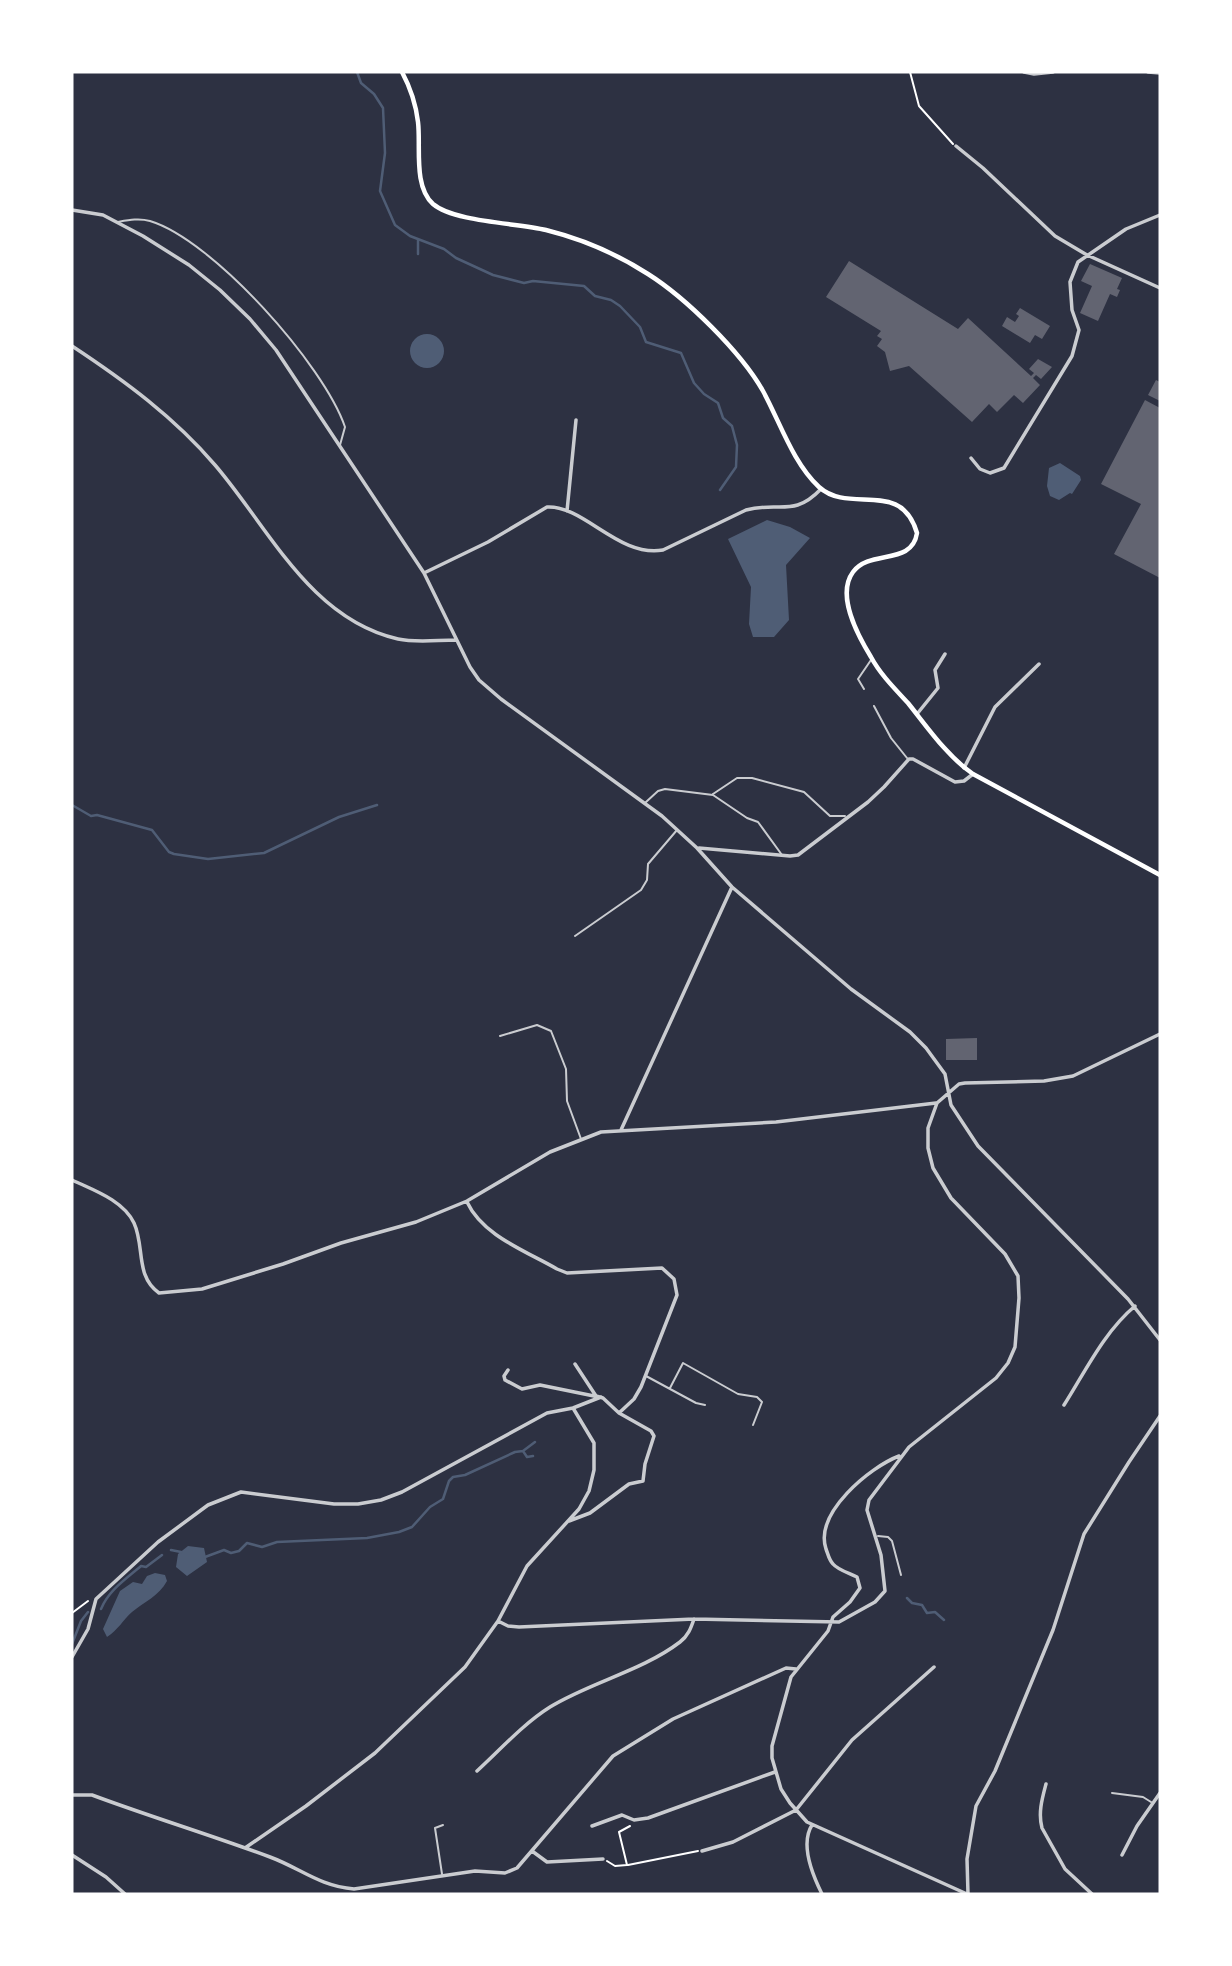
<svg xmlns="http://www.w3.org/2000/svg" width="1232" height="1966" viewBox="0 0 1232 1966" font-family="Lato,sans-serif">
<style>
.water{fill:#4f5d75}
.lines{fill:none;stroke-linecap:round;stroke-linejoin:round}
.stream{stroke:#4f5d75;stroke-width:2.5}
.building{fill:#626471}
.path{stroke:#fff;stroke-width:2}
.service{stroke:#caccd0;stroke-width:2}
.minor{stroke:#caccd0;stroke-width:3.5}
.secondary{stroke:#fff;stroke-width:4.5}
</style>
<rect width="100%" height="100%" fill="#2d3142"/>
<path class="water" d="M410 351a17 17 0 1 1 34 0a17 17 0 1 1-34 0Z
M1060 463 1080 476 1081 480 1072 494 1070 493 1059 500 1050 496 1047 486 1049 468Z
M767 520 790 527 810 538 786 565 789 620 774 637H753L749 624 751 587 728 539Z
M188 1546 204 1548 207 1562 187 1576 176 1567 178 1554Z
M155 1573 165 1575 167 1581C159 1596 144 1602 132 1612 123 1620 118 1630 107 1637L103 1629 120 1591 133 1582 142 1584 147 1576Z"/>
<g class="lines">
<path class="stream" d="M357 72 361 83 374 94 383 108 385 153 380 191 395 225 410 236 444 249 456 258 493 275 524 283 533 281 584 286 595 296 611 300 620 306 640 327 646 342 681 353 694 383 704 394 718 403 723 418 732 426 737 445 736 467 720 490
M418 240V254
M72 805 91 816 97 815 152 830 169 852 174 854 208 859 264 853 339 817 377 805
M523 1451 527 1457 533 1456
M171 1550 181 1552
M205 1557 224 1550 231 1553 239 1551 247 1543 262 1547 277 1542 367 1538 399 1532 412 1527 430 1507 443 1499 449 1481 453 1477 465 1475 515 1452 523 1451 535 1442
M907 1598 912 1603 922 1605 927 1613 935 1612 944 1620
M101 1609C109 1590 126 1579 141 1566L146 1567 162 1555
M72 1644 81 1621 88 1612"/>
</g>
<path class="building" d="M849 261 958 329 968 318 1031 376 1034 373 1029 369 1038 359 1052 367 1041 379 1036 375 1033 378 1040 385 1023 403 1014 395 997 412 989 404 972 422 909 366 890 371 885 352 877 346 882 339 877 336 881 331 826 297Z
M1090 264 1122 278 1117 289 1120 290 1117 297 1110 294 1098 321 1080 313 1092 286 1081 281Z
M1020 308 1050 326 1042 339 1035 335 1030 343 1002 326 1007 317 1015 322 1019 316 1016 314Z
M1156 380 1160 382V401L1148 395Z
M1145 400 1160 408V578L1114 554 1141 504 1101 484Z
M977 1038V1060H946V1039Z"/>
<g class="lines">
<path class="path" d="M910 72 919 106 953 144
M72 1613 88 1601
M607 1861 615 1866 627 1865 619 1832 630 1826
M628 1865 698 1851"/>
<path class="service" d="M118 222C129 220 139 218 150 221 213 240 324 365 345 427L340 445
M864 689 858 679 871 660
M874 706 891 738 907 758
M713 794 737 778H752L804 792 830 816H845
M646 802 658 791 665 789 713 795 747 818 758 822 782 855
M575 936 641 890 647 880 648 864 677 830
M500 1036 537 1025 551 1031 566 1069 567 1101 581 1139
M646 1376 696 1403 705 1405
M670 1388 683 1363 738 1394 757 1397 762 1402 753 1425
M878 1536 888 1537 892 1541 901 1575
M1112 1793 1143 1797 1151 1802
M442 1874 435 1828 443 1825"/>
<path class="minor" d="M1024 72 1034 74 1053 72
M1148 72 1160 73
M956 146 983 168 1055 236 1087 255 1160 288
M72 210 103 215 143 236 189 265 220 290 250 319 276 350 424 573 470 667 479 680 501 699 662 816 697 848 732 887 851 989 910 1032 926 1048 945 1074 951 1105 978 1146 1128 1299 1160 1340
M72 346C125 381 174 417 215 465 269 528 310 619 398 639 416 643 437 640 456 640
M971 458 980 469 990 473 1004 468 1072 356 1079 330 1072 310 1070 282 1078 262 1126 229 1160 215
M567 511 576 420
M424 573 488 542 547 507C584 505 619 558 663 550L746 510C780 501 793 518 821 489
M917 714 938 688 935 670 945 654
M964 768 995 707 1039 664
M699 848 790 856 798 855 868 802 884 787 909 759H913L955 782 964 781 973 774
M621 1130 732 887
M72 1180C93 1190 123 1200 134 1223 145 1247 135 1276 159 1293L202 1289 283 1264 341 1243 416 1222 467 1201 550 1152 601 1132 776 1122 936 1103
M467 1202C483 1236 526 1251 557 1269L567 1273 662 1268 674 1279 677 1295 641 1387 634 1399 619 1413
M508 1370 504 1376 505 1380 522 1389 540 1385 594 1396
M1064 1405C1085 1372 1104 1332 1135 1306
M899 1456C870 1467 814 1513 826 1549 828 1554 829 1560 833 1564 838 1570 849 1573 857 1577L860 1588 850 1602 833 1617 828 1631 791 1677 772 1746V1758L781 1789 790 1803 807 1822 967 1894
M569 1521 590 1513 629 1484 643 1481 645 1464 654 1436 651 1431 619 1413 603 1398 596 1396 575 1364
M498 1621 508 1626 519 1627 694 1619 839 1622 875 1602 885 1591 881 1555 867 1510 869 1500 909 1447 996 1378 1008 1363 1015 1347 1019 1298 1018 1276 1005 1254 951 1198 933 1168 928 1148V1128L937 1103 959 1084 965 1083 1044 1081 1073 1076 1160 1034
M72 1657 88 1629 96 1599 158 1542 208 1505 241 1492 334 1504H358L381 1500 402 1492 547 1413 573 1408 601 1397
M477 1771C500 1750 523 1724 550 1707 591 1682 642 1671 680 1642 688 1636 691 1628 694 1619
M1046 1784C1042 1799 1038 1813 1042 1828L1065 1869 1092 1894
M72 1795H92C151 1817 211 1835 270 1857 300 1868 319 1886 354 1889L475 1871 505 1873 517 1868 613 1756 673 1719 786 1668 796 1669
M812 1825C800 1844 813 1876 822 1894
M592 1826 622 1815 634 1820 648 1818 775 1772
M245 1848 306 1806 375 1753 465 1667 498 1621 527 1566 579 1509 589 1491 594 1470V1443L573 1408
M532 1851 547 1862 603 1859
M702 1851 733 1842 796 1810 852 1740 934 1667
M72 1855 106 1877 125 1894
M1122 1855 1137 1826 1160 1793
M968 1894 967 1859 976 1806 995 1771 1053 1630 1084 1534 1129 1462 1160 1416"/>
<path class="secondary" d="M402 72C410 87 416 105 418 122 421 146 413 186 433 204 454 222 517 223 546 230 582 239 617 254 648 274 686 298 741 352 763 391 780 422 793 463 819 487 850 515 901 478 917 533 912 566 870 549 853 572 836 595 858 636 871 657 880 674 895 689 908 703 928 728 947 756 973 774L1160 875"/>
</g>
<rect width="1232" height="1966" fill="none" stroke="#ffffff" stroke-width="147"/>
</svg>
